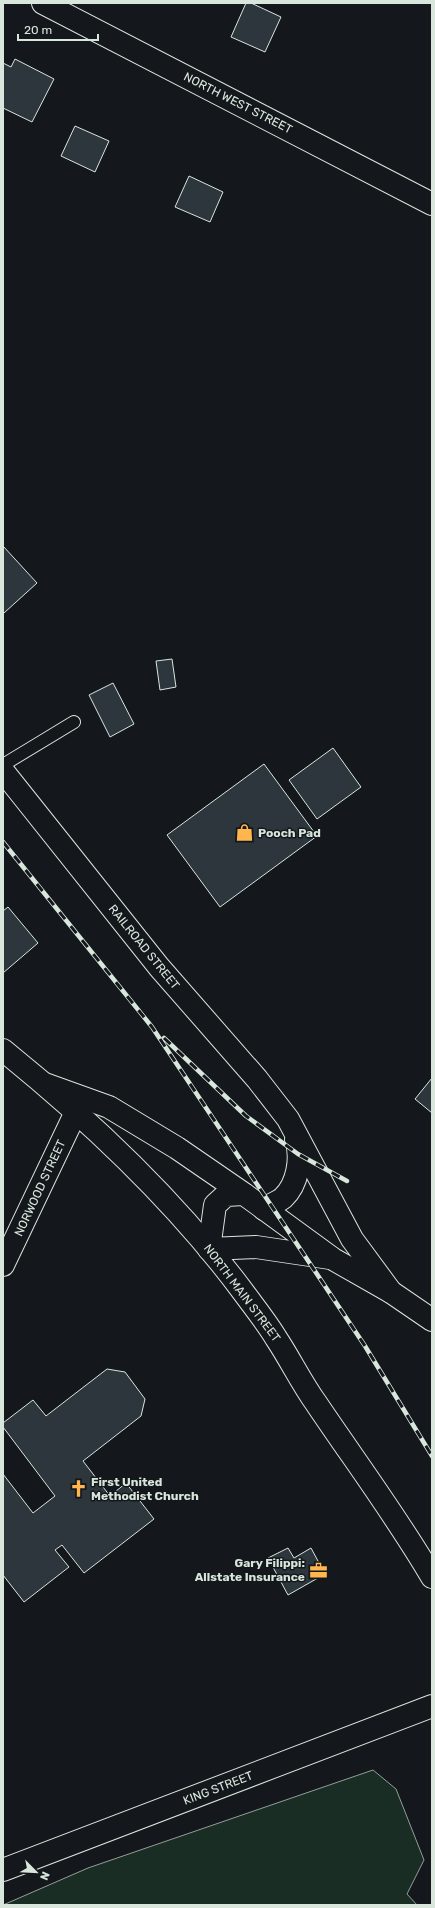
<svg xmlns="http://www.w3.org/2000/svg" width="435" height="1908" viewBox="0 0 435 1908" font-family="Rubik,sans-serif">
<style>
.green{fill:#1a2d24;stroke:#939e99}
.building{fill:#2c363c;stroke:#d8e6dc}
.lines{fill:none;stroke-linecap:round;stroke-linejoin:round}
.service-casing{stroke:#d8e6dc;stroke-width:14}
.minor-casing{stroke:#d8e6dc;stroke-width:24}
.secondary-casing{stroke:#d8e6dc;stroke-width:24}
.primary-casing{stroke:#d8e6dc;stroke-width:24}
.service{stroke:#14181c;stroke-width:12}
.minor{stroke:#14181c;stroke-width:22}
.secondary{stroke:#14181c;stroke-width:22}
.primary{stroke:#14181c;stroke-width:22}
.rail-casing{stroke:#d8e6dc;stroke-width:4.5}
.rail{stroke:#14181c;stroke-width:3;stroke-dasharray:9;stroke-linecap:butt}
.labels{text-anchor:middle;stroke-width:3;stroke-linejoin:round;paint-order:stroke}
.street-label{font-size:12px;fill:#d8e6dc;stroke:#14181c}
.poi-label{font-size:12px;font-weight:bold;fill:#d8e6dc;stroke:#14181c;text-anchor:start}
</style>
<rect width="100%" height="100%" fill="#14181c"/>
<path class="green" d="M373 1770 396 1789 424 1860 407 1894 417 1905H3L88 1868Z"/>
<path class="building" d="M246 3H251L281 17 265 52 231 37Z
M15 59 54 79 32 122 3 108V63L11 67Z
M75 126 109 141 95 172 61 156Z
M189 176 223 192 210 222 175 207Z
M3 546 37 583 4 613 3 612Z
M172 659 176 687 160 690 156 661Z
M113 683 134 724 110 737 89 695Z
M333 748 361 787 317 819 289 780Z
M264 764 317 836 220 907 167 835Z
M8 907 38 943 3 973V911Z
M432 1078V1113L415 1099Z
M107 1369 125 1372 145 1399 141 1416 83 1461 110 1496 126 1483 154 1519 84 1573 62 1545 55 1550 69 1567 24 1602 3 1575V1474L33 1513 55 1496 3 1427V1423L33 1400 46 1416Z
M288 1548 294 1558 311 1548 325 1574 288 1595 268 1558Z"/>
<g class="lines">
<defs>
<path id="service" d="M3 765 74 722"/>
<path id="minor" d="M43 3 432 204
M3 771 159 967 257 1079 288 1119 352 1239 391 1292
M264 1209C270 1205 278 1202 283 1198 298 1184 302 1158 296 1139
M3 1265 76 1112
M3 1870 432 1706"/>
<path id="secondary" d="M45 1084 109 1107 177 1148 244 1194 333 1259 391 1292 432 1320
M244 1194 226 1195 215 1205 209 1249 256 1247 330 1258"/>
<path id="primary" d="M3 1050C92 1122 176 1201 244 1293 255 1308 267 1323 276 1338 290 1359 301 1382 316 1403 355 1461 397 1517 432 1577"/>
</defs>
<use href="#service" class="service-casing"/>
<use href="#minor" class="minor-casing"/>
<use href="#secondary" class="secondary-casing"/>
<use href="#primary" class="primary-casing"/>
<use href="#service" class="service"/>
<use href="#minor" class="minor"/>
<use href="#secondary" class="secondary"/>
<use href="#primary" class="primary"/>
<defs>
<path id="rail" d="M3 842 152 1027 365 1346 432 1456
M164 1038 246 1116 298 1154 347 1181"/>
</defs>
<use href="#rail" class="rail-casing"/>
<use href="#rail" class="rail"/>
</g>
<defs>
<symbol id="shop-bare" viewBox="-9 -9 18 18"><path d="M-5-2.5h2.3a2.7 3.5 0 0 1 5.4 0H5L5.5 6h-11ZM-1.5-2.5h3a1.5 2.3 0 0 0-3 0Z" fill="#ffb74d" stroke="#14181c" stroke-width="2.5" paint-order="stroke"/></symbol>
<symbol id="church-bare" viewBox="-9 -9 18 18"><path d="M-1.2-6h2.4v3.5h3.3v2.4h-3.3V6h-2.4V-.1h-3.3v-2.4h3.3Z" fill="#ffb74d" stroke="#14181c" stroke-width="2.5" paint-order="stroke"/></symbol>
<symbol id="office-bare" viewBox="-9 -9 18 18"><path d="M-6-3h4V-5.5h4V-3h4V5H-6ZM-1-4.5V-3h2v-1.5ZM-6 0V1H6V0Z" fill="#ffb74d" stroke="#14181c" stroke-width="2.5" paint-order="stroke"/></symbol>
</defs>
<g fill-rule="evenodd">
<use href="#shop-bare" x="232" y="820" width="25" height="25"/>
<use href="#church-bare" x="66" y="1476" width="25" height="25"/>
<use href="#office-bare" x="306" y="1558" width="25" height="25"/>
</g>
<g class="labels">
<g class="street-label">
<text transform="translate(238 103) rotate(27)" y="4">NORTH WEST STREET</text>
<text transform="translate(144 947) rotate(51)" y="4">RAILROAD STREET</text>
<text transform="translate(40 1188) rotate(-65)" y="4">NORWOOD STREET</text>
<text transform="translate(242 1293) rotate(53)" y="4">NORTH MAIN STREET</text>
<text transform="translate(218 1788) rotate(-21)" y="4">KING STREET</text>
</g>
<g class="poi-label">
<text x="258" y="837">Pooch Pad</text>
<text x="91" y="1486">First United<tspan x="91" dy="14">Methodist Church</tspan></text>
<text x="305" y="1567" text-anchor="end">Gary Filippi:<tspan x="305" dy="14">Allstate Insurance</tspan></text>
</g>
</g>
<rect width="435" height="1908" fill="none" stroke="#d8e6dc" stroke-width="8"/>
<g transform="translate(36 1872) rotate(114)" stroke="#14181c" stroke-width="3" paint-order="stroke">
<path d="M0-3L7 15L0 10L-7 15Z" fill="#d8e6dc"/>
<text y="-6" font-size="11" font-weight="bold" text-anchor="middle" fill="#d8e6dc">N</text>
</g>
<path d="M18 34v6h80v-6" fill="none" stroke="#d8e6dc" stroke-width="2"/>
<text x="24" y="34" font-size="12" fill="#d8e6dc" stroke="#14181c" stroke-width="3" paint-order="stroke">20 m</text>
</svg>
